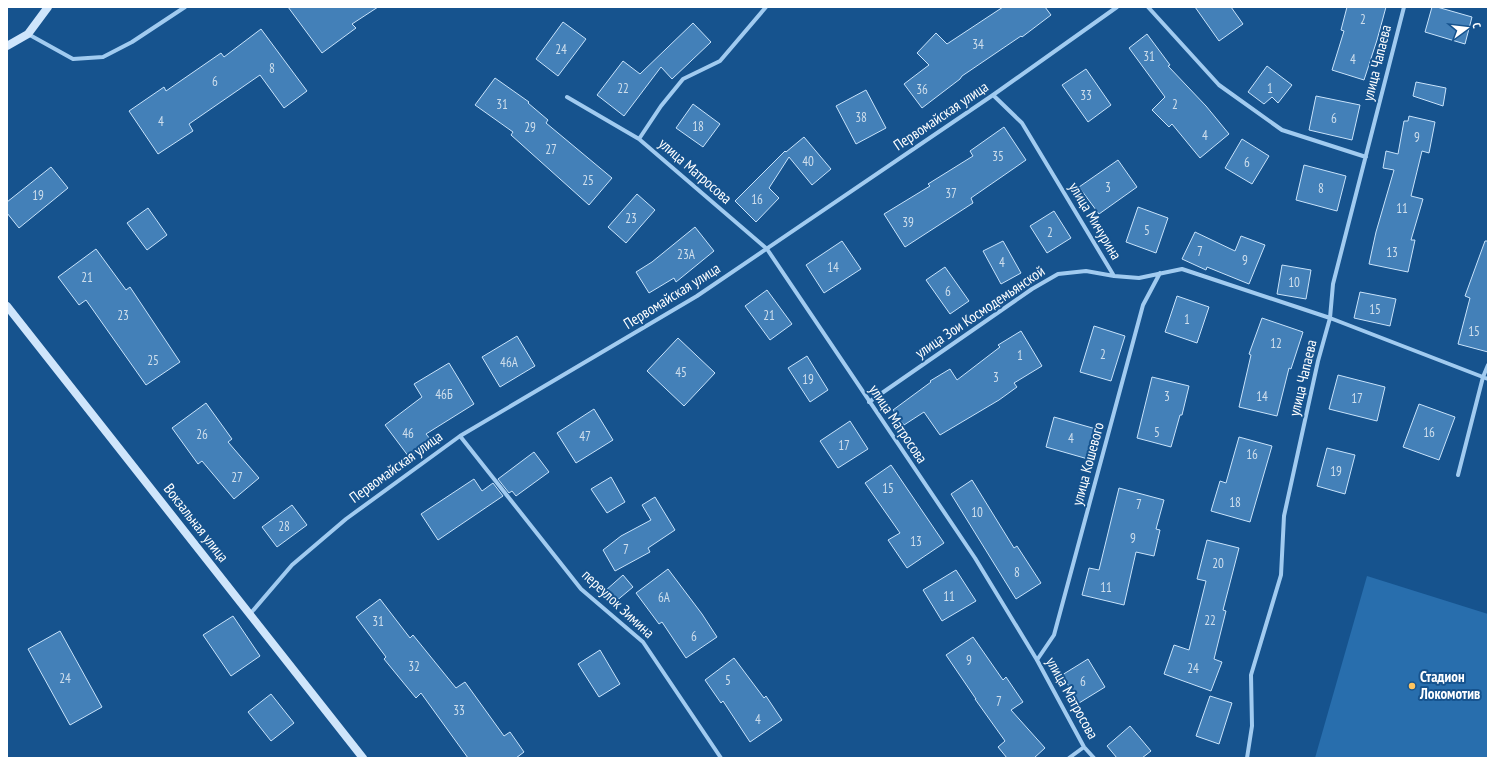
<svg xmlns="http://www.w3.org/2000/svg" width="1495" height="765" viewBox="0 0 1495 765" font-family="'PT Sans Narrow',sans-serif">
<style>
.green{fill:#286ead}
.building{fill:#4380b8;stroke:#c8e3fb}
.lines{fill:none;stroke-linecap:round;stroke-linejoin:round}
.street{stroke:#a1cbf0;stroke-width:4}
.secondary{stroke:#cfe5fb;stroke-width:8}
.poi-dot{fill:#ffc560;stroke:#16538e;stroke-width:1.5}
.labels{text-anchor:middle;stroke-width:4;stroke-linejoin:round;paint-order:stroke}
.number-label{font-size:13px;fill:#d0dfed}
.street-label{font-size:15px;fill:#fff;stroke:#16538e}
.poi-label{font-size:15px;font-weight:bold;fill:#fff;stroke:#16538e;text-anchor:start}
</style>
<rect width="100%" height="100%" fill="#16538e"/>
<path class="green" d="M1367 576 1488 614V758H1315Z"/>
<path class="building" d="M288 7H378L352 24 356 28 322 53Z
M1003 7H1045L1051 15 1022 37 1021 36 962 76 960 79 922 108 904 84 929 65 917 53 936 33 947 44Z
M1195 7H1231L1243 24 1219 41Z
M1347 7H1386L1377 40 1364 80 1332 70 1344 31 1341 30Z
M1432 7H1437L1472 17 1465 44 1425 32Z
M563 22 586 39 558 76 536 59Z
M693 23 711 42 672 79 661 67 624 116 597 95 623 61 640 74Z
M261 29 307 91 284 108 260 75 189 124 193 131 158 154 129 111 164 87 166 91 221 53 224 57Z
M1147 34 1170 65 1168 66 1206 106 1229 134 1200 158 1172 124 1169 127 1152 110 1165 97 1129 48Z
M1267 66 1292 85 1278 103 1272 97 1264 104 1248 92Z
M1086 69 1111 105 1088 122 1062 85Z
M495 78 529 102 528 103 548 120 546 123 612 178 589 205 511 135 513 132 475 105Z
M1416 82 1446 88 1443 106 1413 96Z
M866 90 886 128 856 144 836 106Z
M1316 96 1360 105 1352 140 1309 130Z
M693 104 720 124 703 147 676 128Z
M1409 116 1435 122 1429 153 1422 151 1411 196 1423 199 1411 240H1415L1408 272 1369 264 1376 232 1394 170 1383 168 1386 151 1398 154 1404 121H1408Z
M1004 127 1026 160 971 198 973 203 905 247 884 214 930 186 928 184 973 156 970 151Z
M804 137 831 169 812 185 789 157 769 188 779 198 756 222 735 201 785 151 786 152Z
M1242 139 1269 156 1252 184 1225 168Z
M1118 160 1137 187 1099 214 1079 187Z
M1304 165 1346 176 1337 211 1296 200Z
M51 167 68 188 19 228 7 213V202Z
M637 194 655 210 626 243 608 227Z
M1138 207 1168 218 1156 253 1126 242Z
M148 208 167 235 147 250 127 223Z
M1054 211 1071 238 1047 253 1030 226Z
M695 227 714 251 676 282 674 278 649 293 636 272 652 262Z
M1195 232 1235 251 1241 236 1265 245 1249 284 1207 267 1206 270 1182 259Z
M842 241 861 269 824 293 806 265Z
M1003 241 1021 273 1001 284 983 251Z
M1485 241H1488V352L1458 344 1470 298 1465 296Z
M96 249 126 290 130 287 180 362 146 385 86 300 79 305 58 277Z
M1282 265 1311 270 1306 299 1277 294Z
M945 267 969 301 950 314 926 280Z
M767 290 792 324 770 340 745 306Z
M1360 292 1396 299 1390 326 1354 318Z
M1177 296 1209 307 1197 343 1165 332Z
M1262 318 1303 332 1291 369 1289 368 1277 416 1239 407 1251 355 1249 354Z
M1094 326 1125 336 1111 381 1080 372Z
M1021 331 1042 366 1014 383 1017 387 999 400 940 435 924 412 904 425 893 410 931 382 930 381 950 369 957 380 1000 347 998 345Z
M517 336 535 366 500 387 482 357Z
M678 338 715 373 684 406 647 371Z
M807 356 828 390 810 402 788 368Z
M449 363 474 404 426 434 431 440 409 457 385 425 422 397 414 384Z
M1338 375 1385 387 1377 421 1329 409Z
M1152 377 1189 386 1182 415H1180L1171 447 1137 438Z
M206 403 232 439 228 442 259 478 234 499 202 461 198 464 172 428Z
M1419 404 1455 417 1439 460 1403 447Z
M594 409 613 440 576 463 557 433Z
M1054 417 1096 429 1088 459 1046 447Z
M850 421 868 449 838 468 820 441Z
M1239 437 1272 446 1250 522 1211 511 1220 481 1226 483Z
M1327 448 1355 455 1345 494 1317 486Z
M534 452 549 472 516 496 512 491 509 493 498 479Z
M891 465 944 543 907 568 888 540 900 533 865 483Z
M611 477 625 502 607 513 591 489Z
M474 479 482 491 493 483 503 496 438 540 421 514Z
M972 480 1014 548 1017 546 1041 583 1016 599 951 494Z
M1119 488 1164 500 1156 529 1160 530 1154 556 1136 552 1124 605 1082 595 1089 568 1099 570Z
M655 497 675 530 648 548 650 552 615 571 603 550 621 536 651 520 642 505Z
M292 505 307 525 277 547 262 527Z
M1207 540 1239 548 1223 610 1226 611 1214 659 1222 662 1211 691 1164 674 1174 645 1189 650 1206 581 1197 579Z
M668 569 702 614 717 637 686 658 662 622 659 624 636 593Z
M956 570 976 601 942 621 923 590Z
M623 575 633 587 615 602 605 591Z
M380 599 410 638 413 635 456 688 465 682 504 736 510 732 524 752 516 758H468L421 693 416 698 384 659 386 657 356 617Z
M233 616 260 656 231 676 203 635Z
M60 631 102 707 70 725 28 649Z
M973 637 1003 680 1006 677 1023 702 1011 710 1045 748 1034 758H1007L998 747 1005 741 975 699H976L946 655Z
M600 650 620 684 599 697 578 664Z
M734 658 764 698 766 696 782 720 750 742 723 701 721 703 705 680Z
M1088 659 1105 687 1079 703 1062 675Z
M271 694 294 723 271 741 248 712Z
M1210 696 1232 703 1219 744 1196 736Z
M1130 726 1151 751 1142 758H1117L1107 746Z"/>
<g class="lines">
<path class="street" d="M1148 7 1219 85 1282 130 1366 157
M28 34 73 59 103 57 132 42 185 7
M993 95 1022 123 1114 276 1139 278 1182 269 1330 318 1488 379
M567 97 639 139 767 249 975 558 1037 660 1084 747 1094 758
M639 139 661 106 683 79 720 61 766 7
M869 402 1032 289 1058 274 1086 271 1114 276
M460 436 581 589 643 642 721 758
M1458 475 1483 377 1488 365
M250 614 292 565 346 519 460 436 697 296 993 95 1117 7
M1037 660 1054 635 1143 305 1160 273
M1069 758 1084 747
M1247 758 1252 726 1251 675 1281 575 1284 516 1318 361 1330 318 1333 284 1404 7"/>
<path class="secondary" d="M7 46 28 34 48 7
M7 306 363 758"/>
</g>
<circle class="poi-dot" cx="1412" cy="686" r="4"/>
<g class="labels">
<g class="number-label">
<text x="1363" y="24">2</text>
<text x="978" y="49">34</text>
<text x="561" y="54">24</text>
<text x="1149" y="61">31</text>
<text x="1353" y="64">4</text>
<text x="272" y="73">8</text>
<text x="215" y="86">6</text>
<text x="623" y="93">22</text>
<text x="1270" y="93">1</text>
<text x="922" y="94">36</text>
<text x="1086" y="100">33</text>
<text x="502" y="109">31</text>
<text x="1175" y="109">2</text>
<text x="861" y="122">38</text>
<text x="1334" y="123">6</text>
<text x="161" y="126">4</text>
<text x="698" y="131">18</text>
<text x="530" y="132">29</text>
<text x="1205" y="140">4</text>
<text x="1417" y="142">9</text>
<text x="551" y="154">27</text>
<text x="998" y="161">35</text>
<text x="808" y="166">40</text>
<text x="1247" y="167">6</text>
<text x="588" y="185">25</text>
<text x="1108" y="192">3</text>
<text x="1321" y="193">8</text>
<text x="951" y="198">37</text>
<text x="38" y="200">19</text>
<text x="757" y="204">16</text>
<text x="1402" y="213">11</text>
<text x="631" y="223">23</text>
<text x="908" y="227">39</text>
<text x="1147" y="235">5</text>
<text x="1050" y="237">2</text>
<text x="1200" y="256">7</text>
<text x="1392" y="257">13</text>
<text x="686" y="259">23А</text>
<text x="1245" y="265">9</text>
<text x="1002" y="267">4</text>
<text x="833" y="272">14</text>
<text x="87" y="282">21</text>
<text x="1294" y="287">10</text>
<text x="948" y="296">6</text>
<text x="1375" y="314">15</text>
<text x="123" y="320">23</text>
<text x="769" y="320">21</text>
<text x="1187" y="324">1</text>
<text x="1474" y="336">15</text>
<text x="1276" y="348">12</text>
<text x="1103" y="359">2</text>
<text x="1020" y="360">1</text>
<text x="153" y="365">25</text>
<text x="509" y="367">46А</text>
<text x="681" y="377">45</text>
<text x="996" y="382">3</text>
<text x="808" y="384">19</text>
<text x="444" y="399">46Б</text>
<text x="1167" y="401">3</text>
<text x="1262" y="401">14</text>
<text x="1357" y="403">17</text>
<text x="1157" y="437">5</text>
<text x="1429" y="437">16</text>
<text x="408" y="438">46</text>
<text x="202" y="439">26</text>
<text x="585" y="441">47</text>
<text x="1071" y="443">4</text>
<text x="844" y="450">17</text>
<text x="1252" y="459">16</text>
<text x="1336" y="476">19</text>
<text x="237" y="482">27</text>
<text x="888" y="493">15</text>
<text x="1235" y="507">18</text>
<text x="1139" y="509">7</text>
<text x="977" y="517">10</text>
<text x="284" y="531">28</text>
<text x="1133" y="543">9</text>
<text x="916" y="546">13</text>
<text x="626" y="554">7</text>
<text x="1218" y="568">20</text>
<text x="1017" y="577">8</text>
<text x="1106" y="592">11</text>
<text x="949" y="601">11</text>
<text x="664" y="602">6А</text>
<text x="1210" y="625">22</text>
<text x="378" y="626">31</text>
<text x="694" y="641">6</text>
<text x="969" y="665">9</text>
<text x="414" y="671">32</text>
<text x="1193" y="673">24</text>
<text x="65" y="683">24</text>
<text x="728" y="685">5</text>
<text x="1083" y="686">6</text>
<text x="999" y="706">7</text>
<text x="459" y="715">33</text>
<text x="758" y="724">4</text>
</g>
<g class="street-label">
<text transform="translate(1377 63) rotate(-76)" y="5">улица Чапаева</text>
<text transform="translate(941 116) rotate(-34)" y="5">Первомайская улица</text>
<text transform="translate(695 171) rotate(41)" y="5">улица Матросова</text>
<text transform="translate(1095 221) rotate(59)" y="5">улица Мичурина</text>
<text transform="translate(672 296) rotate(-32)" y="5">Первомайская улица</text>
<text transform="translate(980 312) rotate(-34)" y="5">улица Зои Космодемьянской</text>
<text transform="translate(1303 378) rotate(-77)" y="5">улица Чапаева</text>
<text transform="translate(898 424) rotate(56)" y="5">улица Матросова</text>
<text transform="translate(1088 464) rotate(-75)" y="5">улица Кошевого</text>
<text transform="translate(396 467) rotate(-36)" y="5">Первомайская улица</text>
<text transform="translate(196 523) rotate(52)" y="5">Вокзальная улица</text>
<text transform="translate(618 604) rotate(43)" y="5">переулок Зимина</text>
<text transform="translate(1072 698) rotate(61)" y="5">улица Матросова</text>
</g>
<g class="poi-label">
<text x="1420" y="682">Стадион<tspan x="1420" dy="17">Локомотив</tspan></text>
</g>
</g>
<rect width="1495" height="765" fill="none" stroke="#ffffff" stroke-width="16"/>
<g transform="translate(1467 28) rotate(75)" stroke="#16538e" stroke-width="3" paint-order="stroke">
<path d="M0-3L7 15L0 10L-7 15Z" fill="#ffffff"/>
<text y="-6" font-size="11" font-weight="bold" text-anchor="middle" fill="#ffffff">С</text>
</g>
</svg>
